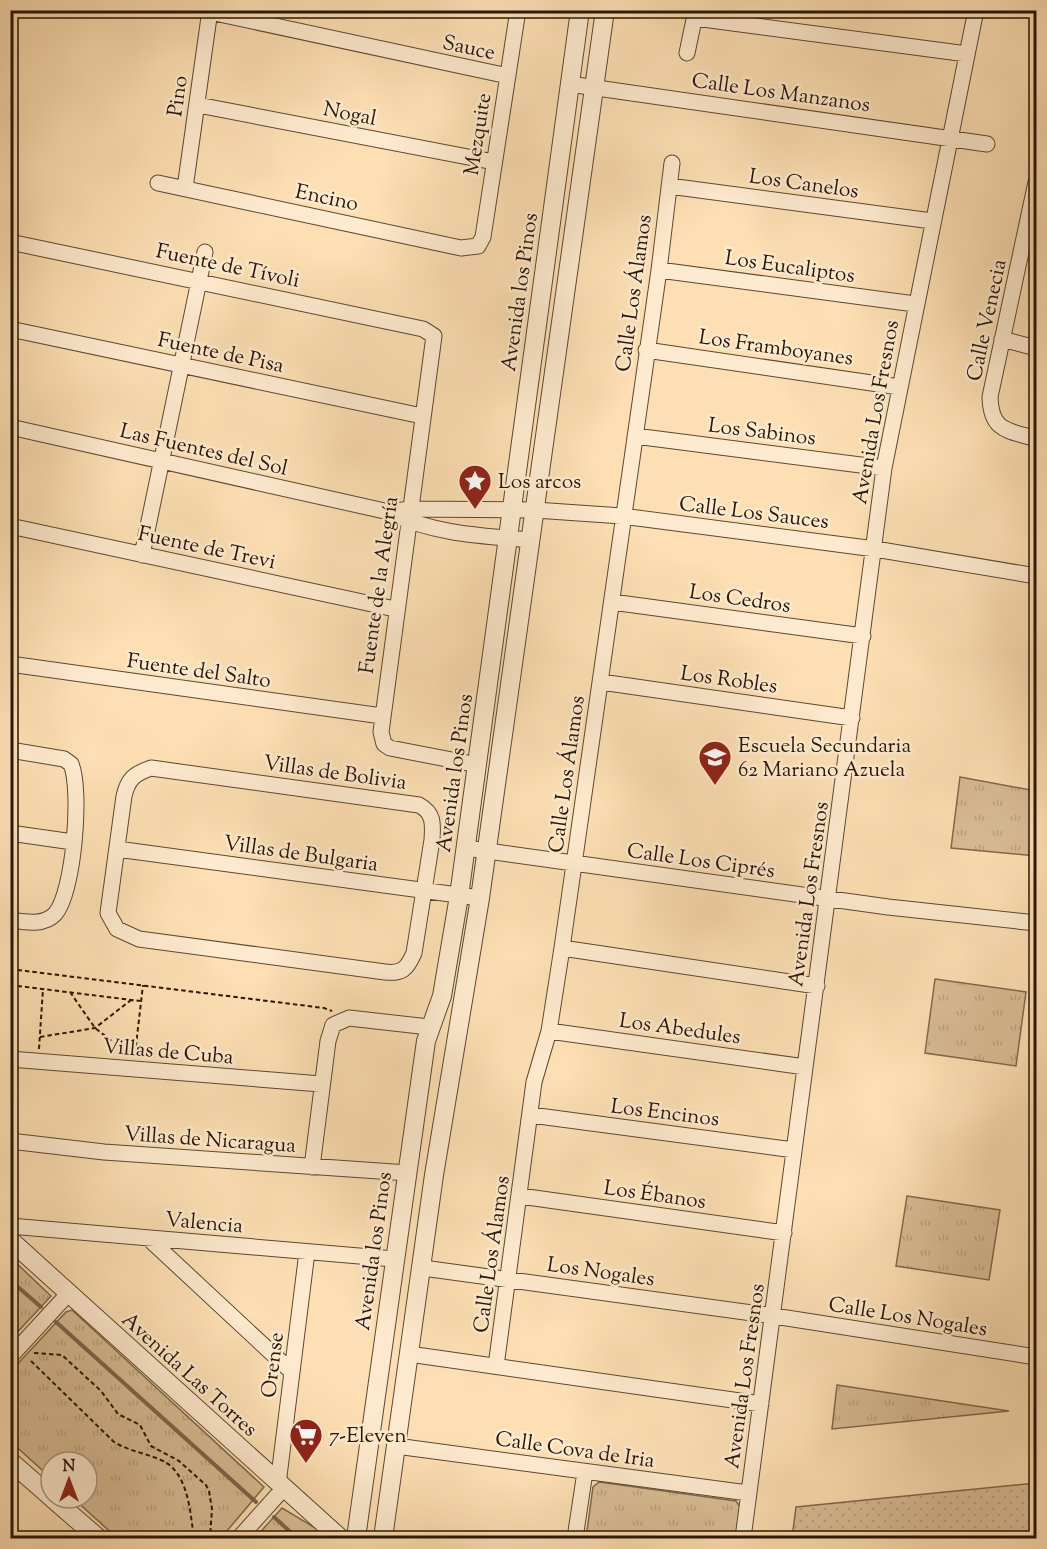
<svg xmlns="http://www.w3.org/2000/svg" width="1047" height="1549" viewBox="0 0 1047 1549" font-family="'Sorts Mill Goudy',serif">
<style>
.grass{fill:url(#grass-dots);stroke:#80694d;stroke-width:1.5}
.park{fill:url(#park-tufts);stroke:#80694d;stroke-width:1.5}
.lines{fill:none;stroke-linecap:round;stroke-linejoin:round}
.stream{stroke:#7d654a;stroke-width:4}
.minor-casing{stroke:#5d4830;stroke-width:17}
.tertiary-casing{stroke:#5d4830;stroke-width:20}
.path{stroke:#281505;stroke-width:2;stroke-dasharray:4.5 3;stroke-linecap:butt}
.minor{stroke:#feeace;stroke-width:15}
.tertiary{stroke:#feeace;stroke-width:18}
.labels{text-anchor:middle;stroke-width:5;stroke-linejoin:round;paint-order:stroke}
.street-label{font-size:21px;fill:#281505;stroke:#feeace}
.poi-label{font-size:21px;fill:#281505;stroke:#feeace;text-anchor:start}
</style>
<defs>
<pattern id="grass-dots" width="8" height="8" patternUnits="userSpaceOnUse" patternTransform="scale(1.5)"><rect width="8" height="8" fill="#d9bd95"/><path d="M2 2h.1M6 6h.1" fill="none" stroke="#baa27f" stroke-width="1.8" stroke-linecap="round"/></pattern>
<pattern id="park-tufts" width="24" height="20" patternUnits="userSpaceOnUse" patternTransform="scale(1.5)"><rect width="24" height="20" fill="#d9bd95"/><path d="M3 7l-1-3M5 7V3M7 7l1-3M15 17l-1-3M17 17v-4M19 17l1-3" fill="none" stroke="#baa27f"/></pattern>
</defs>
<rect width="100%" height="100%" fill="#fddfb3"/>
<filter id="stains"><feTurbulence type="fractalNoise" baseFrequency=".00333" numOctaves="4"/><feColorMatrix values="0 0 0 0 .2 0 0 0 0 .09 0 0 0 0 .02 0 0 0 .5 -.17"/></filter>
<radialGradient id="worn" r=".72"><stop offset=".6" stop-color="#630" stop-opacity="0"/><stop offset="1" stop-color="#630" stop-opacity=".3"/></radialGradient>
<path class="grass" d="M1036 1483V1538H792L796 1507Z"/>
<path class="park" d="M960 777 1036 791V856L951 848Z
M935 979 1026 992 1016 1066 925 1053Z
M907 1196 1000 1210 989 1280 896 1266Z
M11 1258 51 1296 11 1339H10Z
M72 1310 264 1487 221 1538H117L73 1498H87V1462H51V1478L11 1442V1371L66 1312Z
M837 1385 1009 1411 832 1429Z
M599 1482 736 1501 741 1508 737 1538H586L593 1487Z
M282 1508 332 1538H255Z"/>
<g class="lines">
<path class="stream" d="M10 1280 41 1307
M56 1322 256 1502
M274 1517 297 1538"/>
<defs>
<path id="minor" d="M210 12 508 76
M695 18 967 54
M687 53 696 10
M569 84 987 144
M198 105 494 162
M1036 182 990 397C991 432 1008 430 1036 439
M158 183 461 248 478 246 483 237 518 10
M669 186 932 221
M185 188 210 10
M10 242 423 329 434 336 381 732 384 744 390 748 478 765
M659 270 915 304
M10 329 422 416
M1002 339 1036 348
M646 350 899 387
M10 427 389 512C432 534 483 536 531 540
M635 436 884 468
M389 512 410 509 535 510 622 516 875 549 1036 576
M10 526 395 609
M142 555 205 252
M612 602 863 636
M10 664 382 716
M601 682 852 718
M10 750 64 759 71 764C82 789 74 893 55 914 44 926 24 922 10 920
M151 768 419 805C434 813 433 824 432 840L414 953C407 969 402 974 385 972L139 939 117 929 108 913 124 796C128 779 134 774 151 768Z
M10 833 73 842
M466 848 888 907 1036 923
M117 849 480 898
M562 948 817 986
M549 1031 805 1067
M10 1059 321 1084
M531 1115 794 1150
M10 1141 104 1152 408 1173
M312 1167 328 1041 333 1025 349 1018 429 1027
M520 1196 784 1233
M10 1226 394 1259
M148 1238 292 1372
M423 1268 774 1316 1036 1357
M409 1354 761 1404
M10 1357 68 1294
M496 1366 534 1082 549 1031 562 948 659 270 672 163
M396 1446 748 1493
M278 1484 307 1252
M239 1538 283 1489
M575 1538 585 1472
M743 1538 884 468 976 10"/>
<path id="tertiary" d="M10 1240 340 1538
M10 1461 51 1497
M52 1498 98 1538
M356 1538 426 1041 442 996 459 896 580 10
M383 1538 434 1175 480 898 605 10"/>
</defs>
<use href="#minor" class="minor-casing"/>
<use href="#tertiary" class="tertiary-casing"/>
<path class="path" d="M10 969 324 1008 332 1011
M10 985 140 1001
M70 992 95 1028 127 1053
M40 1037 95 1028 131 1000
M39 1049 43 989
M135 1054 143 985
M34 1353 62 1355 101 1391 118 1414 140 1425 151 1446 179 1461 206 1485 209 1491 212 1509 210 1538
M31 1361 114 1442C129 1451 145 1453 161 1460 189 1472 190 1513 194 1538"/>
<use href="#minor" class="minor"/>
<use href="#tertiary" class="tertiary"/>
</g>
<defs>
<symbol id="sight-pin" viewBox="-11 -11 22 30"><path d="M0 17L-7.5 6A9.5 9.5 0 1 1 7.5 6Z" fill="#8f2418" stroke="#feeace"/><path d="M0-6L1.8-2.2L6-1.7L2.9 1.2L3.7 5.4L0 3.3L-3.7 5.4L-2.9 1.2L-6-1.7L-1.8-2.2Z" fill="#fff"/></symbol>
<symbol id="school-pin" viewBox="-11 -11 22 30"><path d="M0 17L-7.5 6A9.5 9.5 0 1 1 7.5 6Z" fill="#8f2418" stroke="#feeace"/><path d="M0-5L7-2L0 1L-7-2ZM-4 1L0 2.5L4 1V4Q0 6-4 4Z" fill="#fff"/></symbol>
<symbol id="supermarket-pin" viewBox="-11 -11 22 30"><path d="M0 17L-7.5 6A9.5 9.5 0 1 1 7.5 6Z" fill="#8f2418" stroke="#feeace"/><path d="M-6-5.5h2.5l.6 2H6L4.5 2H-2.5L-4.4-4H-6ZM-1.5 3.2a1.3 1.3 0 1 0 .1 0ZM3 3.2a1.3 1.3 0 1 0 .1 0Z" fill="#fff"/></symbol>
</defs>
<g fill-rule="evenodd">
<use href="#sight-pin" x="456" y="462" width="38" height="52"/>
<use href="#school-pin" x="696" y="738" width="38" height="52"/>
<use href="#supermarket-pin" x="287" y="1416" width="38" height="52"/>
</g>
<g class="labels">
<g class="street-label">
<text transform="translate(469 47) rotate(12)" y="7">Sauce</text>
<text transform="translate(781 92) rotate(8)" y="7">Calle Los Manzanos</text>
<text transform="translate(177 96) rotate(-82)" y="7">Pino</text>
<text transform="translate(350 113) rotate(11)" y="7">Nogal</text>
<text transform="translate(477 134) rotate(-81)" y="7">Mezquite</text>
<text transform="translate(804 183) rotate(8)" y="7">Los Canelos</text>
<text transform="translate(327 197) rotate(12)" y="7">Encino</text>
<text transform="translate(228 265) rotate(12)" y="7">Fuente de Tívoli</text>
<text transform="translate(790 266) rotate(8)" y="7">Los Eucaliptos</text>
<text transform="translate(519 292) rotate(-82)" y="7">Avenida los Pinos</text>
<text transform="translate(633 293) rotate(-82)" y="7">Calle Los Álamos</text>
<text transform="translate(986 320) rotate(-78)" y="7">Calle Venecia</text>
<text transform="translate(776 347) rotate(8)" y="7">Los Framboyanes</text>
<text transform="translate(221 352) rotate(12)" y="7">Fuente de Pisa</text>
<text transform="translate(875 412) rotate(-80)" y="7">Avenida Los Fresnos</text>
<text transform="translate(762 431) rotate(7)" y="7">Los Sabinos</text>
<text transform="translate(204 449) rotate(13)" y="7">Las Fuentes del Sol</text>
<text transform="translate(754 512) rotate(7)" y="7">Calle Los Sauces</text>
<text transform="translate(207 547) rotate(12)" y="7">Fuente de Trevi</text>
<text transform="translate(378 585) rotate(-82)" y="7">Fuente de la Alegría</text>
<text transform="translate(740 598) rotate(8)" y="7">Los Cedros</text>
<text transform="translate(199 670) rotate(8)" y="7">Fuente del Salto</text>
<text transform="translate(729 679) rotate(8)" y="7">Los Robles</text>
<text transform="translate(335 772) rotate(8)" y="7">Villas de Bolivia</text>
<text transform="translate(454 773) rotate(-82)" y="7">Avenida los Pinos</text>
<text transform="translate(566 774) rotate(-82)" y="7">Calle Los Álamos</text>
<text transform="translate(301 853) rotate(8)" y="7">Villas de Bulgaria</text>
<text transform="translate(701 860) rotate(8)" y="7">Calle Los Ciprés</text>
<text transform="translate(808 894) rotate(-82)" y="7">Avenida Los Fresnos</text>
<text transform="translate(680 1028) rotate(8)" y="7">Los Abedules</text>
<text transform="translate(168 1051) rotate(5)" y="7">Villas de Cuba</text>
<text transform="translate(665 1112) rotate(7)" y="7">Los Encinos</text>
<text transform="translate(210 1139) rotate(4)" y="7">Villas de Nicaragua</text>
<text transform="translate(655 1194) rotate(8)" y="7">Los Ébanos</text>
<text transform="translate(204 1222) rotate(5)" y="7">Valencia</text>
<text transform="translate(373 1251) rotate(-82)" y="7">Avenida los Pinos</text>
<text transform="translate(491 1254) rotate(-82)" y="7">Calle Los Álamos</text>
<text transform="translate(601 1271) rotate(8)" y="7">Los Nogales</text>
<text transform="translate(908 1316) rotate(9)" y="7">Calle Los Nogales</text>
<text transform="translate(272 1365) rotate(-83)" y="7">Orense</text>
<text transform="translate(190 1374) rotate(42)" y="7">Avenida Las Torres</text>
<text transform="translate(744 1376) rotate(-82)" y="7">Avenida Los Fresnos</text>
<text transform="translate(575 1449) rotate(8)" y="7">Calle Cova de Iria</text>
</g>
<g class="poi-label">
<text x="498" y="488">Los arcos</text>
<text x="738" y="752">Escuela Secundaria<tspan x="738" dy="24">62 Mariano Azuela</tspan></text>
<text x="329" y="1442">7-Eleven</text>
</g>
</g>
<rect width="1047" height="1549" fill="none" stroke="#fddfb3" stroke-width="36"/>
<rect x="12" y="12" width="1023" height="1525" fill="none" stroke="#281505" stroke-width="3"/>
<rect x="18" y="18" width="1011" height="1513" fill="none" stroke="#281505" stroke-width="1.5"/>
<g transform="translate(69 1480)"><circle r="28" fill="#feeace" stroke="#a8957e" stroke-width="1.5"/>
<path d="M0-4.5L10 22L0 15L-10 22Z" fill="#8f2418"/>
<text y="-9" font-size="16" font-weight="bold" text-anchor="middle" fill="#281505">N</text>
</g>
<rect width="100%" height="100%" filter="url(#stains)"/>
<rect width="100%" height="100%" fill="url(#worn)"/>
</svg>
